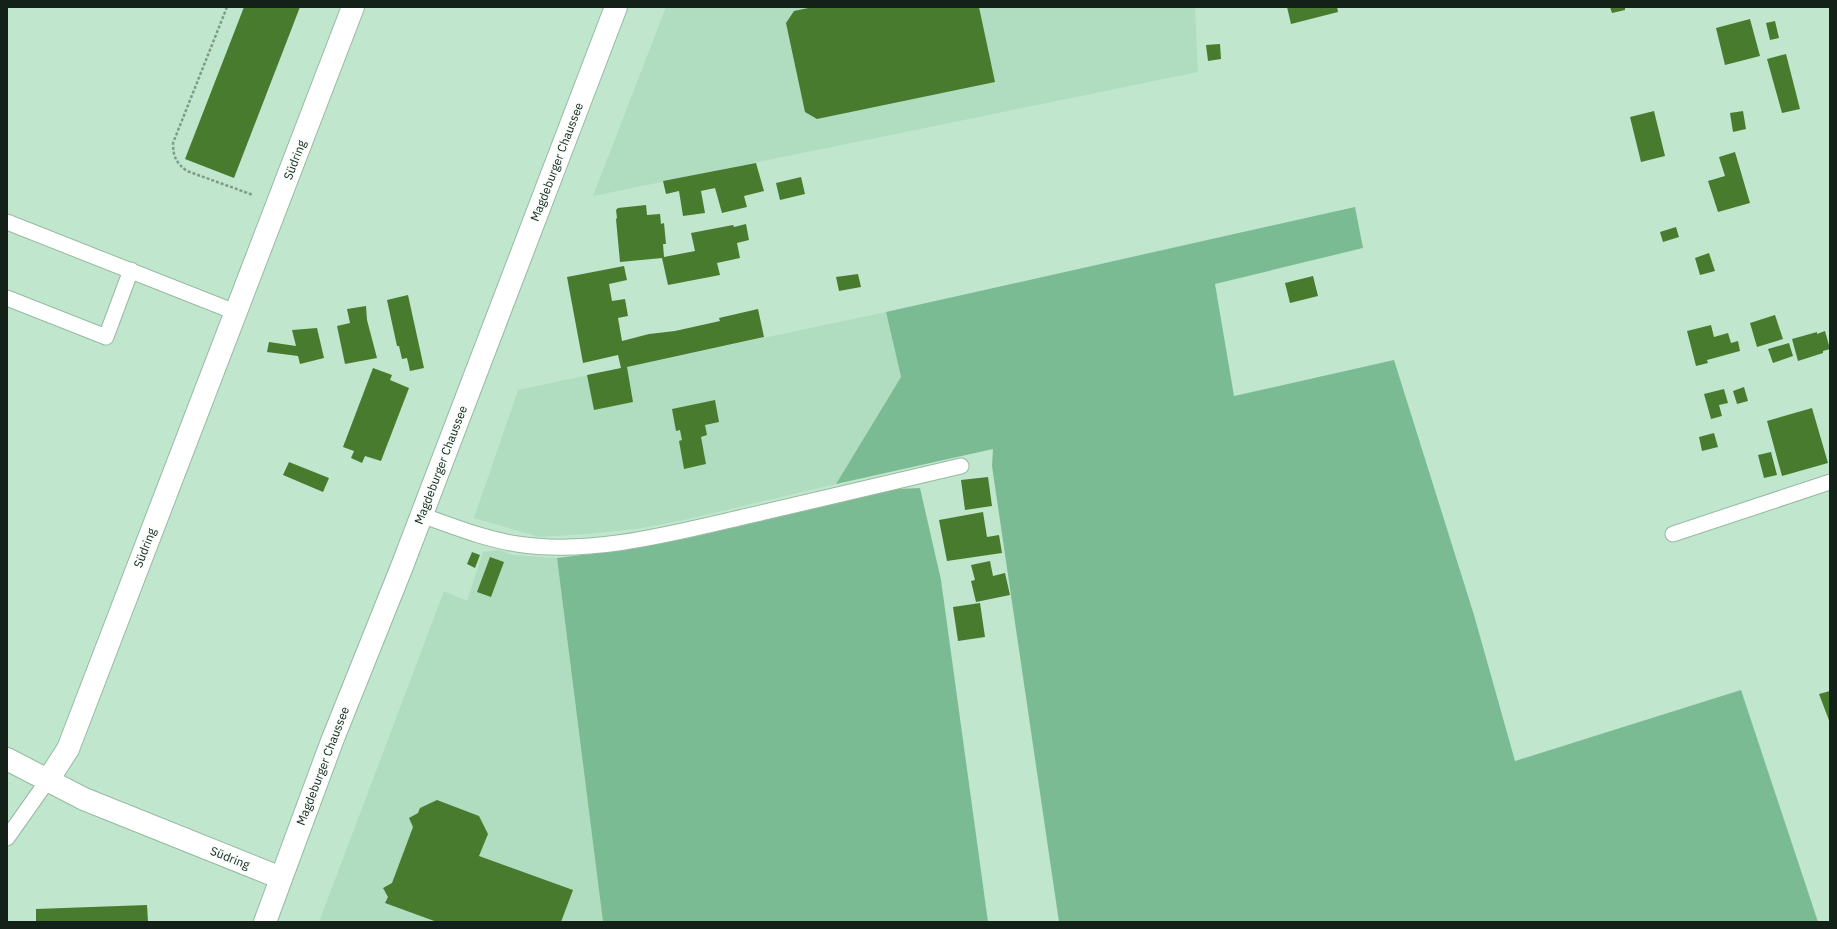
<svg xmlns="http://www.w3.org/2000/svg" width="1837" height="929" viewBox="0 0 1837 929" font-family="'IBM Plex Sans',sans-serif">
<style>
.built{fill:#b0ddc0}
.green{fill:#7bbb93}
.building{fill:#497b2f}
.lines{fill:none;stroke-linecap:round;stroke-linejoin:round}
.service-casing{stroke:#95baa1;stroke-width:17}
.minor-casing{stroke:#95baa1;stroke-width:24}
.primary-casing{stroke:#95baa1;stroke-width:24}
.path{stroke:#7f9b89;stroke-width:2.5;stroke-dasharray:3 2;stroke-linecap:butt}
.service{stroke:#fff;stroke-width:15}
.minor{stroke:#fff;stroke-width:22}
.primary{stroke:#fff;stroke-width:22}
.labels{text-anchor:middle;stroke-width:3;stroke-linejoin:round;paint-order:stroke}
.street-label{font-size:12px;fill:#132118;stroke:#f7fef9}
</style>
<rect width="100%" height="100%" fill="#c0e6cd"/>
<path class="built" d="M666 7H1195L1198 72 593 196Z
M886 312 901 377 836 484 684 520 636 529 587 534 539 537 474 518 518 390Z
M499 550 513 555 557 558 603 922H319L444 591 467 601 483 552Z"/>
<path class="green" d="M1355 207 1363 248 1215 284 1234 396 1394 360 1474 615 1515 761 1741 690 1818 922H1059L992 466 993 449 836 484 901 377 886 312Z
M920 488 941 580 988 922H603L557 558 631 549 689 538 898 489Z"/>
<path class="building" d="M244 7H300L234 178 185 159Z
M813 7H979L995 82 817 119 805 112 786 23 794 11Z
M1287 7H1337L1338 12 1291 24Z
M1610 7H1625V10L1612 13Z
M1750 19 1760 56 1725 65 1716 28Z
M1775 21 1779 38 1770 40 1766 23Z
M1220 44 1221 59 1208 61 1206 45Z
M1786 54 1800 109 1782 113 1767 59Z
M1654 111 1665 156 1641 162 1630 117Z
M1743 111 1746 129 1733 132 1730 113Z
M1735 152 1750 203 1718 212 1708 181 1725 176 1719 157Z
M756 163 764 191 744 196 747 207 722 213 715 188 701 191 705 213 683 216 679 191 666 194 663 181Z
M801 177 805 194 780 200 776 183Z
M646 205 647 215 660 214 661 224 664 223 666 244H663L664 257 695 251 691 233 733 225 734 227 746 224 749 240 737 243 740 258 717 263 720 275 668 285 662 258 620 262 616 219 617 218 616 210 618 208Z
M1676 227 1679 237 1663 242 1660 232Z
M1709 253 1715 271 1700 275 1695 258Z
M624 266 627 280 609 284 612 301 625 299 628 316 618 318 622 341 649 334 675 331 720 321 719 318 758 309 764 337 627 367 633 402 594 410 587 375 621 368 618 355 583 363 567 277Z
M858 274 861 287 839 291 836 277Z
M1313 276 1318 296 1290 303 1285 283Z
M408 295 424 368 410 371 407 358 402 359 399 346H397L387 300Z
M366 306 367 320 377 358 345 364 337 326 350 323 347 309Z
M1775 315 1783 339 1757 347 1750 323Z
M1711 325 1714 337 1728 333 1731 343 1738 341 1740 351 1707 360 1708 363 1696 366 1687 331Z
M317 328 324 358 300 364 298 356 267 352 269 342 296 346 292 330Z
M1825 331 1830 349 1823 351V353L1798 361 1792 339 1817 332V334Z
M1789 343 1793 356 1773 363 1768 349Z
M373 368 392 375 390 380 409 388 381 461 365 456 362 463 351 458 354 451 343 447Z
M1744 387 1748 401 1737 404 1733 391Z
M1724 389 1728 403 1719 405 1722 416 1711 419 1704 394Z
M715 400 719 422 705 425 707 435 701 437 706 464 684 469 679 441 682 440 680 430 676 431 672 409Z
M1812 408 1828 463 1782 476 1767 421Z
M1714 433 1718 447 1702 451 1699 437Z
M1771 452 1777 475 1764 478 1758 455Z
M289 462 329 478 323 492 283 475Z
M988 477 992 506 965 510 961 480Z
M983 512 987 537 999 535 1002 553 947 561 939 520Z
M472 552 480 555 475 568 467 564Z
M490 557 504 562 491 597 477 592Z
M990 561 993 576 1005 573 1010 595 976 602 971 581 975 580 971 565Z
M980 603 985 637 958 641 953 607Z
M1830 691V723L1819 694Z
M437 800 479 816 488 834 479 856 573 890 561 922H437L385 903 388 897 383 888 392 883 413 827 409 818 418 813 420 808Z
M147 905 148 922H36V909Z"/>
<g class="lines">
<defs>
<path id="service" d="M7 222 235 312
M7 298 106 337 131 270
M421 515C453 526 484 539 517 544 593 556 678 532 752 515 822 499 891 482 961 466
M1673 534 1830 482
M7 838 48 780"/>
<path id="minor" d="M7 759 84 799 281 878
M48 780 68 749 353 7"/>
<path id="primary" d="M265 922 332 741 401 569 616 7"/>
</defs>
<use href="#service" class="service-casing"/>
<use href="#minor" class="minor-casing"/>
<use href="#primary" class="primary-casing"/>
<path class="path" d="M227 7 173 143C173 156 176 163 187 171L253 195"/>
<use href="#service" class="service"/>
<use href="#minor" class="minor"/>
<use href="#primary" class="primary"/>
</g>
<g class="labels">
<g class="street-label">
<text transform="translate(295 160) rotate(-69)" y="4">Südring</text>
<text transform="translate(557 162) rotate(-69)" y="4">Magdeburger Chaussee</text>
<text transform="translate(441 465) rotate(-69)" y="4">Magdeburger Chaussee</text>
<text transform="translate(145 548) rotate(-69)" y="4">Südring</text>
<text transform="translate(323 766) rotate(-69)" y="4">Magdeburger Chaussee</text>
<text transform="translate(230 858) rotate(22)" y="4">Südring</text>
</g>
</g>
<rect width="1837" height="929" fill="none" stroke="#132118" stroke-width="16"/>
</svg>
